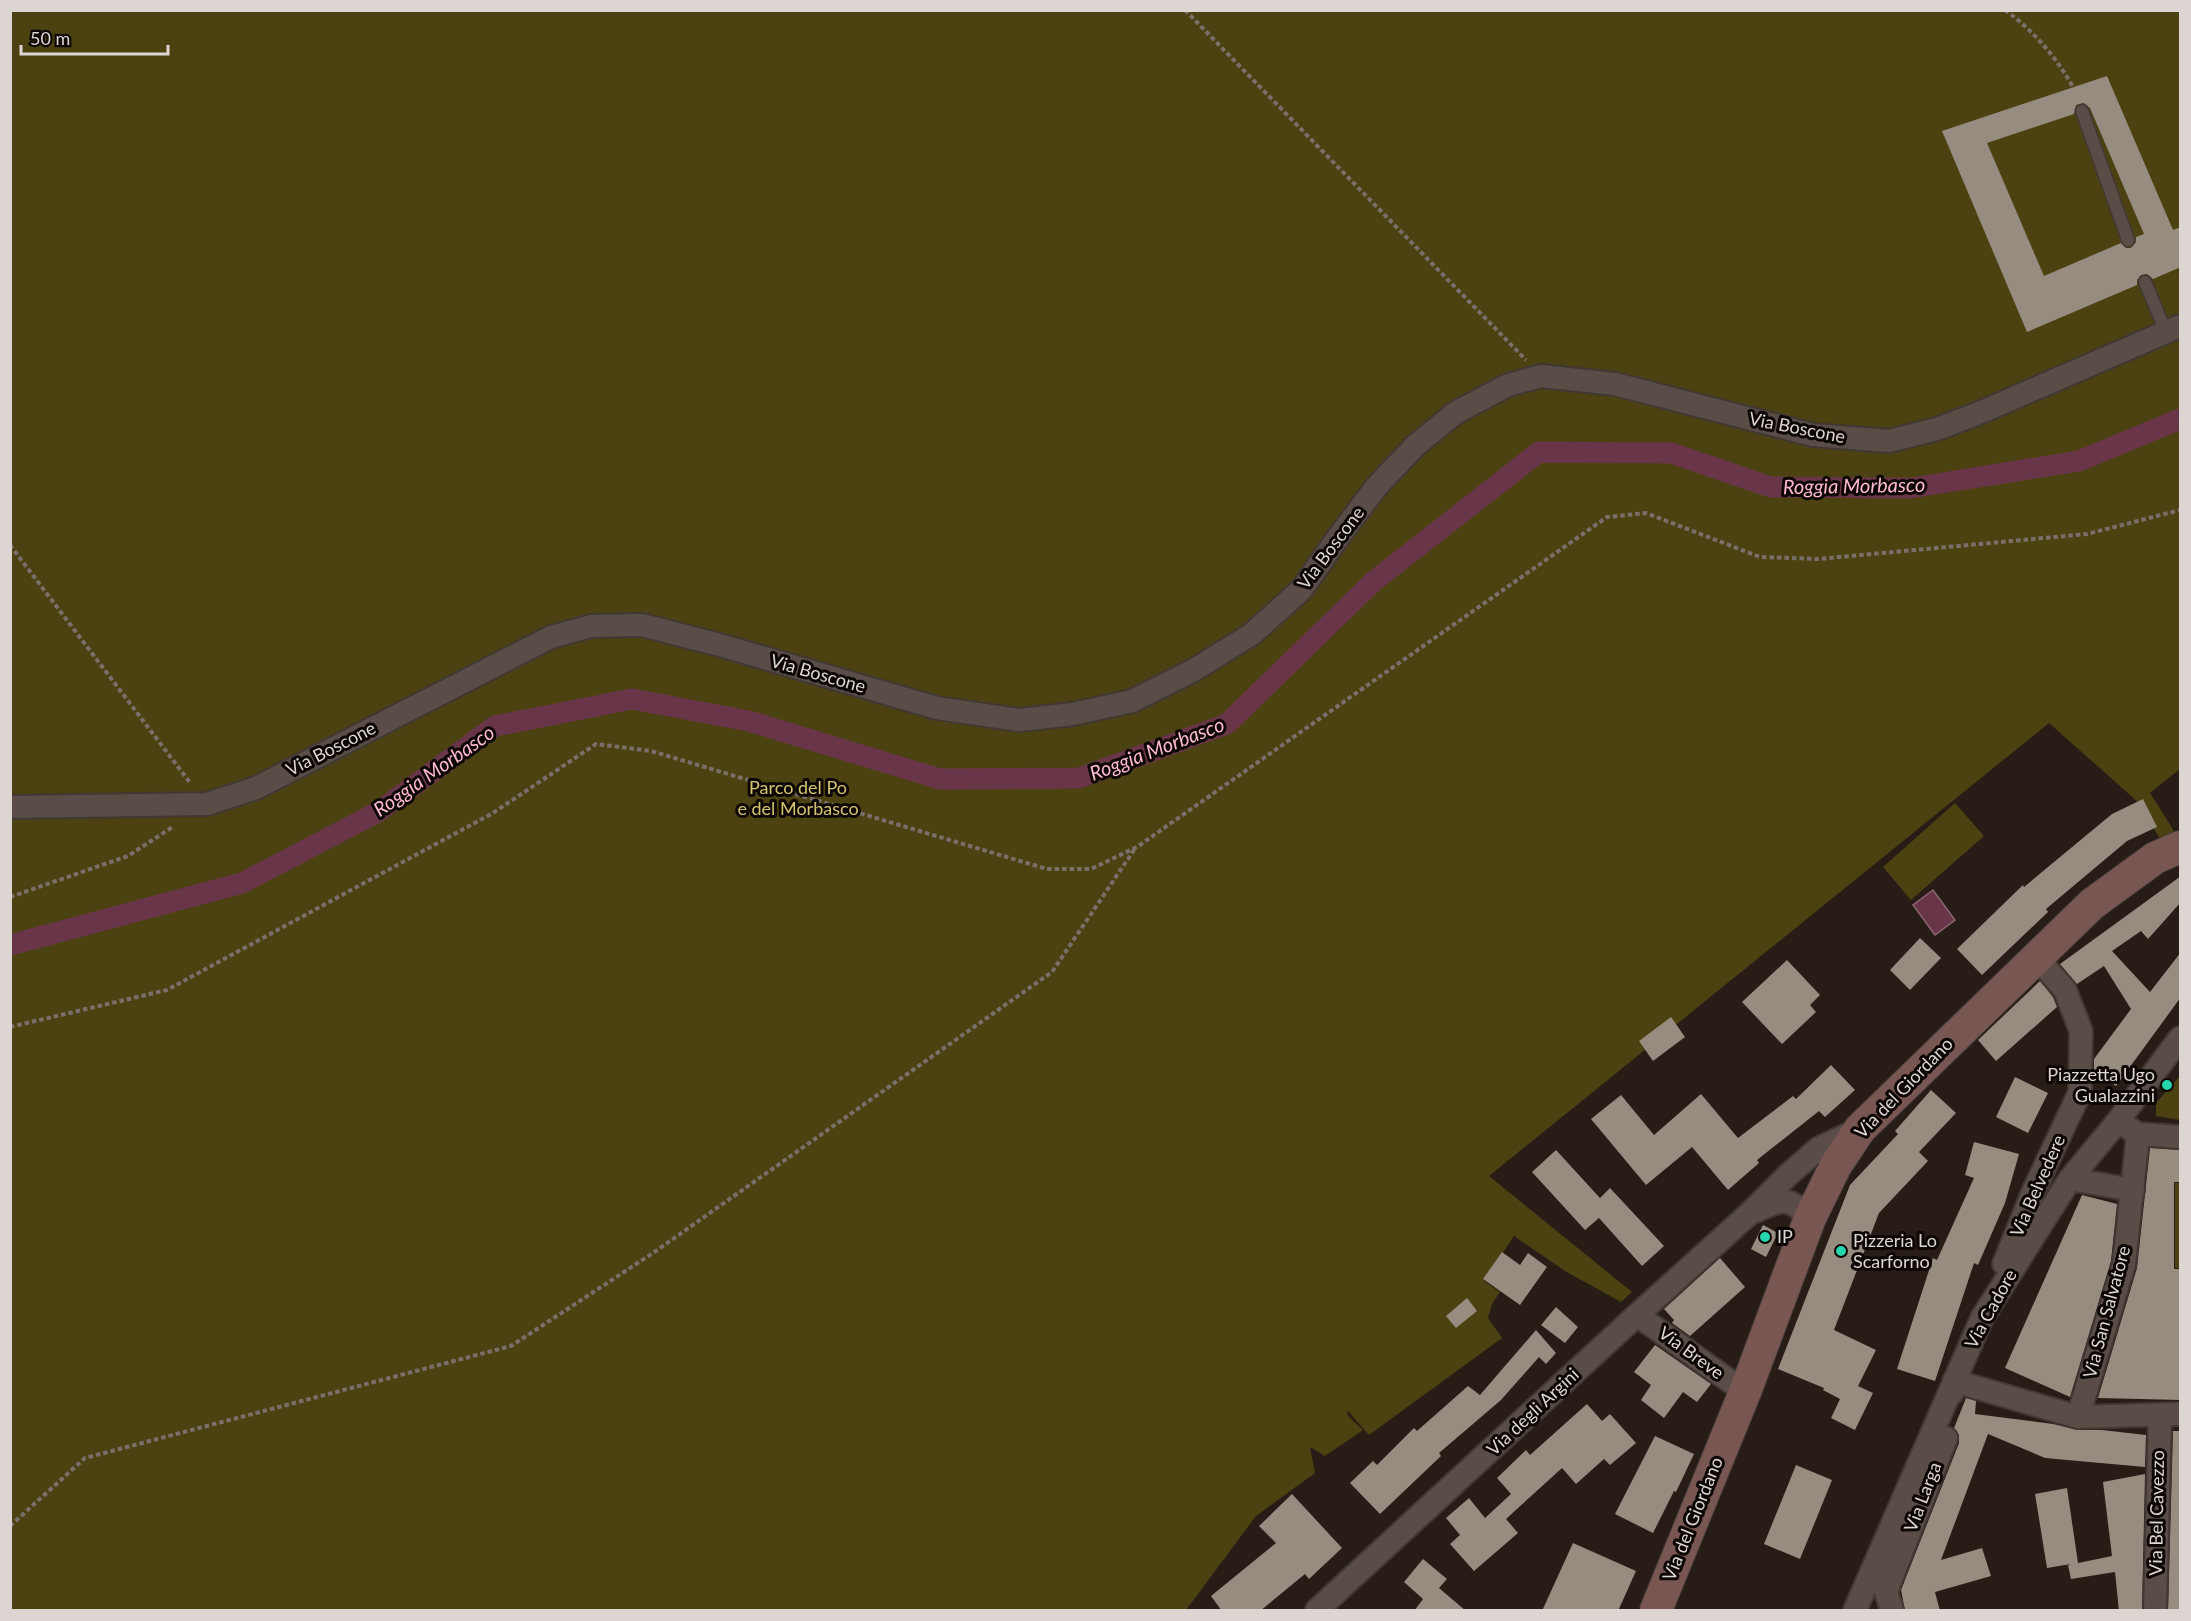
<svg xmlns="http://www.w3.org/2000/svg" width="2191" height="1621" viewBox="0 0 2191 1621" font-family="Lato,sans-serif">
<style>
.green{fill:#4c4211}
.water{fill:#693649;stroke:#8c6672;stroke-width:1.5}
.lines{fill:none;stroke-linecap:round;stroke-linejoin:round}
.canal{stroke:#693649;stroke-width:21}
.building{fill:#968c80;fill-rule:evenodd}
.lane-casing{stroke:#413834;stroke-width:15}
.street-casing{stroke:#413834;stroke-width:26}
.secondary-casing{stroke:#413834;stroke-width:34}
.path{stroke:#79706b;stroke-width:4;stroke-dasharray:4.5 3;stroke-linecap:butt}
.lane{stroke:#5a4c46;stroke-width:12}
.street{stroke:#5a4c46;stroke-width:22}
.secondary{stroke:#785651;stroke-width:32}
.poi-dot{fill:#26d5ae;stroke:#0c0705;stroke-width:2}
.labels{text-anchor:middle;stroke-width:6;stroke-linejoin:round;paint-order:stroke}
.street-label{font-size:18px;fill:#ddd5d1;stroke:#0c0705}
.park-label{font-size:18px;fill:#d4c370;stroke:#0c0705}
.poi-label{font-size:18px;fill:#ddd5d1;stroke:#0c0705;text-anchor:start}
.water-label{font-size:20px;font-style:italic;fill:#ffbad0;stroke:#0c0705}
</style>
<rect width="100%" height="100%" fill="#271c16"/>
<path class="green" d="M11 11H2180V769L2150 793 2174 831 2160 839 2139 803 2049 723 1489 1176 1632 1292 1621 1302 1565 1271 1514 1236 1484 1281 1500 1292 1492 1304 1488 1318 1502 1338 1369 1435 1347 1410 1348 1416 1363 1430 1325 1456 1310 1447 1315 1473 1256 1516 1186 1610H11Z
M1955 803 1984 836 1911 900 1883 867Z
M2180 1076V1120L2156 1116V1103Z
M2175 1183H2180V1268H2175Z"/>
<path class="water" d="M1933 890 1955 920 1935 935 1913 905Z"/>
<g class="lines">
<path class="canal" d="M10 945 242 883 378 812 495 726 632 699 749 721 940 779 1079 778 1227 724 1374 581 1539 452 1671 453 1771 487 1911 488 2079 461 2180 419"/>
</g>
<path class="building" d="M2107 76 2173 230 2181 227V267L2153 279 2147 274 2141 275 2137 280V285L2027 332 1942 131ZM2084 103 2090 108 2144 234 2136 237V242L2131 248H2126L2121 243 2044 276 1987 143 2074 114 2076 105Z
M2143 799 2157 827 2127 841 2046 909 2048 912 1982 975 1957 949 2023 885 2024 887 2112 814Z
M2181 876V902L2148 939 2141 931 2112 951 2150 992 2181 952V997L2116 1086 2094 1070V1059L2131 1009 2104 966 2077 984 2060 964Z
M1920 938 1941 958 1910 990 1890 970Z
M1787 960 1820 995 1810 1005 1816 1012 1782 1044 1742 1002Z
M2040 981 2053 997 2057 1007 1996 1061 1978 1040Z
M1671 1017 1685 1037 1653 1061 1639 1041Z
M1831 1065 1855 1090 1825 1117 1819 1111 1757 1160 1759 1163 1728 1190 1692 1147 1646 1185 1591 1119 1621 1095 1654 1135 1701 1094 1738 1138 1793 1096 1796 1099Z
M2015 1077 2048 1093 2028 1133 1996 1117Z
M1931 1090 1956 1113 1919 1152 1928 1161 1879 1213 1834 1330 1876 1350 1858 1386 1873 1393 1855 1430 1831 1418 1840 1399 1823 1390 1824 1388 1778 1369 1850 1185 1898 1134 1895 1131Z
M1974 1142 2019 1154 2005 1203 1978 1265 1974 1263 1935 1381 1897 1369 1933 1258 1937 1260 1974 1178 1965 1175Z
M2150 1148 2181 1150V1182H2174V1269H2181V1400L2098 1398 2137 1268Z
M1556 1150 1600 1198 1610 1188 1664 1246 1642 1266 1599 1218 1585 1230 1532 1172Z
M2082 1195 2117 1204 2111 1261 2070 1397 2005 1368Z
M1763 1225 1778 1233 1766 1257 1751 1249Z
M1502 1252 1520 1265 1528 1253 1547 1267 1520 1305 1483 1279Z
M1720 1258 1745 1287 1690 1336 1672 1323 1674 1320 1664 1309Z
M1467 1298 1477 1311 1456 1328 1446 1316Z
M1556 1307 1578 1327 1565 1343 1541 1325Z
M1536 1330 1556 1353 1546 1364 1539 1357 1501 1400 1439 1453 1441 1456 1380 1514 1350 1483 1373 1461 1377 1465 1414 1428 1417 1431 1468 1386 1480 1395Z
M1655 1345 1711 1384 1697 1402 1683 1392 1664 1418 1641 1400 1651 1385 1634 1372Z
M1966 1398 1976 1401 1975 1414 2053 1424 2078 1430H2102L2146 1435 2145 1467 2045 1458 1988 1434 1941 1560 1982 1548 1991 1576 1935 1592 1940 1611H1905L1901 1590 1959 1443V1435L1954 1428Z
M1587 1404 1602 1421 1610 1414 1636 1443 1610 1465 1604 1459 1576 1484 1562 1468 1506 1519 1518 1533 1474 1571 1450 1544 1460 1535 1446 1518 1469 1498 1485 1518 1511 1494 1497 1478 1526 1450 1530 1455Z
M2173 1431H2181V1611H2168Z
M1655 1436 1694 1454 1676 1492 1674 1491 1653 1533 1615 1514Z
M1796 1465 1832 1480 1800 1559 1764 1544Z
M2145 1474 2142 1611H2119L2115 1572 2071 1579 2068 1565 2071 1564 2047 1568 2035 1494 2067 1488 2078 1563 2112 1556 2103 1482Z
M1292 1494 1342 1548 1309 1579 1305 1574 1260 1611H1222L1211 1596 1276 1543 1259 1526Z
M1573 1543 1636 1571 1618 1611H1542Z
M1423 1559 1447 1579 1439 1588 1466 1611H1414L1423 1599 1404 1582Z"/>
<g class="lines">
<defs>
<path id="lane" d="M2082 111 2128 240
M2145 282 2166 332"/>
<path id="street" d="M10 807 207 804 256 788 551 637 591 626 642 625 716 644 937 708 1019 720 1073 714 1132 701 1194 670 1252 634 1302 589 1337 539 1377 486 1415 446 1455 413 1508 385 1541 376 1615 384 1813 435 1889 441 1937 429 1979 413 2180 326
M2127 1127 2138 1134 2180 1137
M2070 1179 2133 1190
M1756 1211C1783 1198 1789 1197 1810 1218
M2004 1264 2034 1190 2080 1092 2081 1031 2065 990 2036 957
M1637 1315 1745 1392
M1952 1393 1954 1381 2078 1417 2180 1414
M2078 1417 2124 1264 2138 1134
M1317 1610 1637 1315 1749 1214 1788 1175 1819 1148 1860 1129
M1855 1610 1982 1318 2070 1179 2118 1121 2180 1038
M1892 1610 1886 1592 1946 1438
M2155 1610 2160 1416"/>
<path id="secondary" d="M1656 1610 1745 1392 1810 1218 1836 1165 1860 1129 2092 904 2155 858 2180 847"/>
</defs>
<use href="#lane" class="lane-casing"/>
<use href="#street" class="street-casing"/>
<use href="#secondary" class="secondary-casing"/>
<path class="path" d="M1185 10 1526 360
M2005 10C2033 30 2056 57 2073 87
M10 545 191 784
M10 897 128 856 174 826
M10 1027 167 990 493 813 596 744 651 751 1047 869H1091L1137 847 1607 517 1646 513 1760 557 1818 559 2087 534 2180 510
M10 1526 85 1458 511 1346 653 1253 1052 972 1136 847"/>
<use href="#lane" class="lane"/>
<use href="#street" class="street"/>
<use href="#secondary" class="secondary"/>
</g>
<g class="poi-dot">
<circle cx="2167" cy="1085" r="6"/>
<circle cx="1765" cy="1237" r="6"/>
<circle cx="1841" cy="1251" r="6"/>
</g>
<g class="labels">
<g class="street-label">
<text transform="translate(1797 428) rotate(11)" y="6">Via Boscone</text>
<text transform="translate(1331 548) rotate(-53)" y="6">Via Boscone</text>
<text transform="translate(818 674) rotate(16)" y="6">Via Boscone</text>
<text transform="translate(331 749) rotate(-27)" y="6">Via Boscone</text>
<text transform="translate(1904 1088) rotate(-46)" y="6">Via del Giordano</text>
<text transform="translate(2038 1186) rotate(-66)" y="6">Via Belvedere</text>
<text transform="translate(1991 1309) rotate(-61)" y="6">Via Cadore</text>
<text transform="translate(2107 1312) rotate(-75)" y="6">Via San Salvatore</text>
<text transform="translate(1691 1353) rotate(36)" y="6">Via Breve</text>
<text transform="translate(1533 1412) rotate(-43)" y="6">Via degli Argini</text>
<text transform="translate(1923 1497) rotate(-69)" y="6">Via Larga</text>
<text transform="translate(2157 1513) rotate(-89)" y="6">Via Bel Cavezzo</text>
<text transform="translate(1693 1519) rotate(-68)" y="6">Via del Giordano</text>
</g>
<g class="park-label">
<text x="798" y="794">Parco del Po<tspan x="798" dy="21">e del Morbasco</tspan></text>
</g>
<g class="poi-label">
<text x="2155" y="1081" text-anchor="end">Piazzetta Ugo<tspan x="2155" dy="21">Gualazzini</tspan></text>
<text x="1777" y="1243">IP</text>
<text x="1853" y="1247">Pizzeria Lo<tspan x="1853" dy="21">Scarforno</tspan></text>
</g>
<g class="water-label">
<text transform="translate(1854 486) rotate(-1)" y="7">Roggia Morbasco</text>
<text transform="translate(1157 749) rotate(-21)" y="7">Roggia Morbasco</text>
<text transform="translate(434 771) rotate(-35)" y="7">Roggia Morbasco</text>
</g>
</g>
<rect width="2191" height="1621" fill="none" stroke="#ddd5d1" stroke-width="24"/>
<path d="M21 45v9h147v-9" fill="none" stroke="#ddd5d1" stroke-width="3"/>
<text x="30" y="45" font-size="18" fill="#ddd5d1" stroke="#0c0705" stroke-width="4.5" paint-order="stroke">50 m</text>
</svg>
